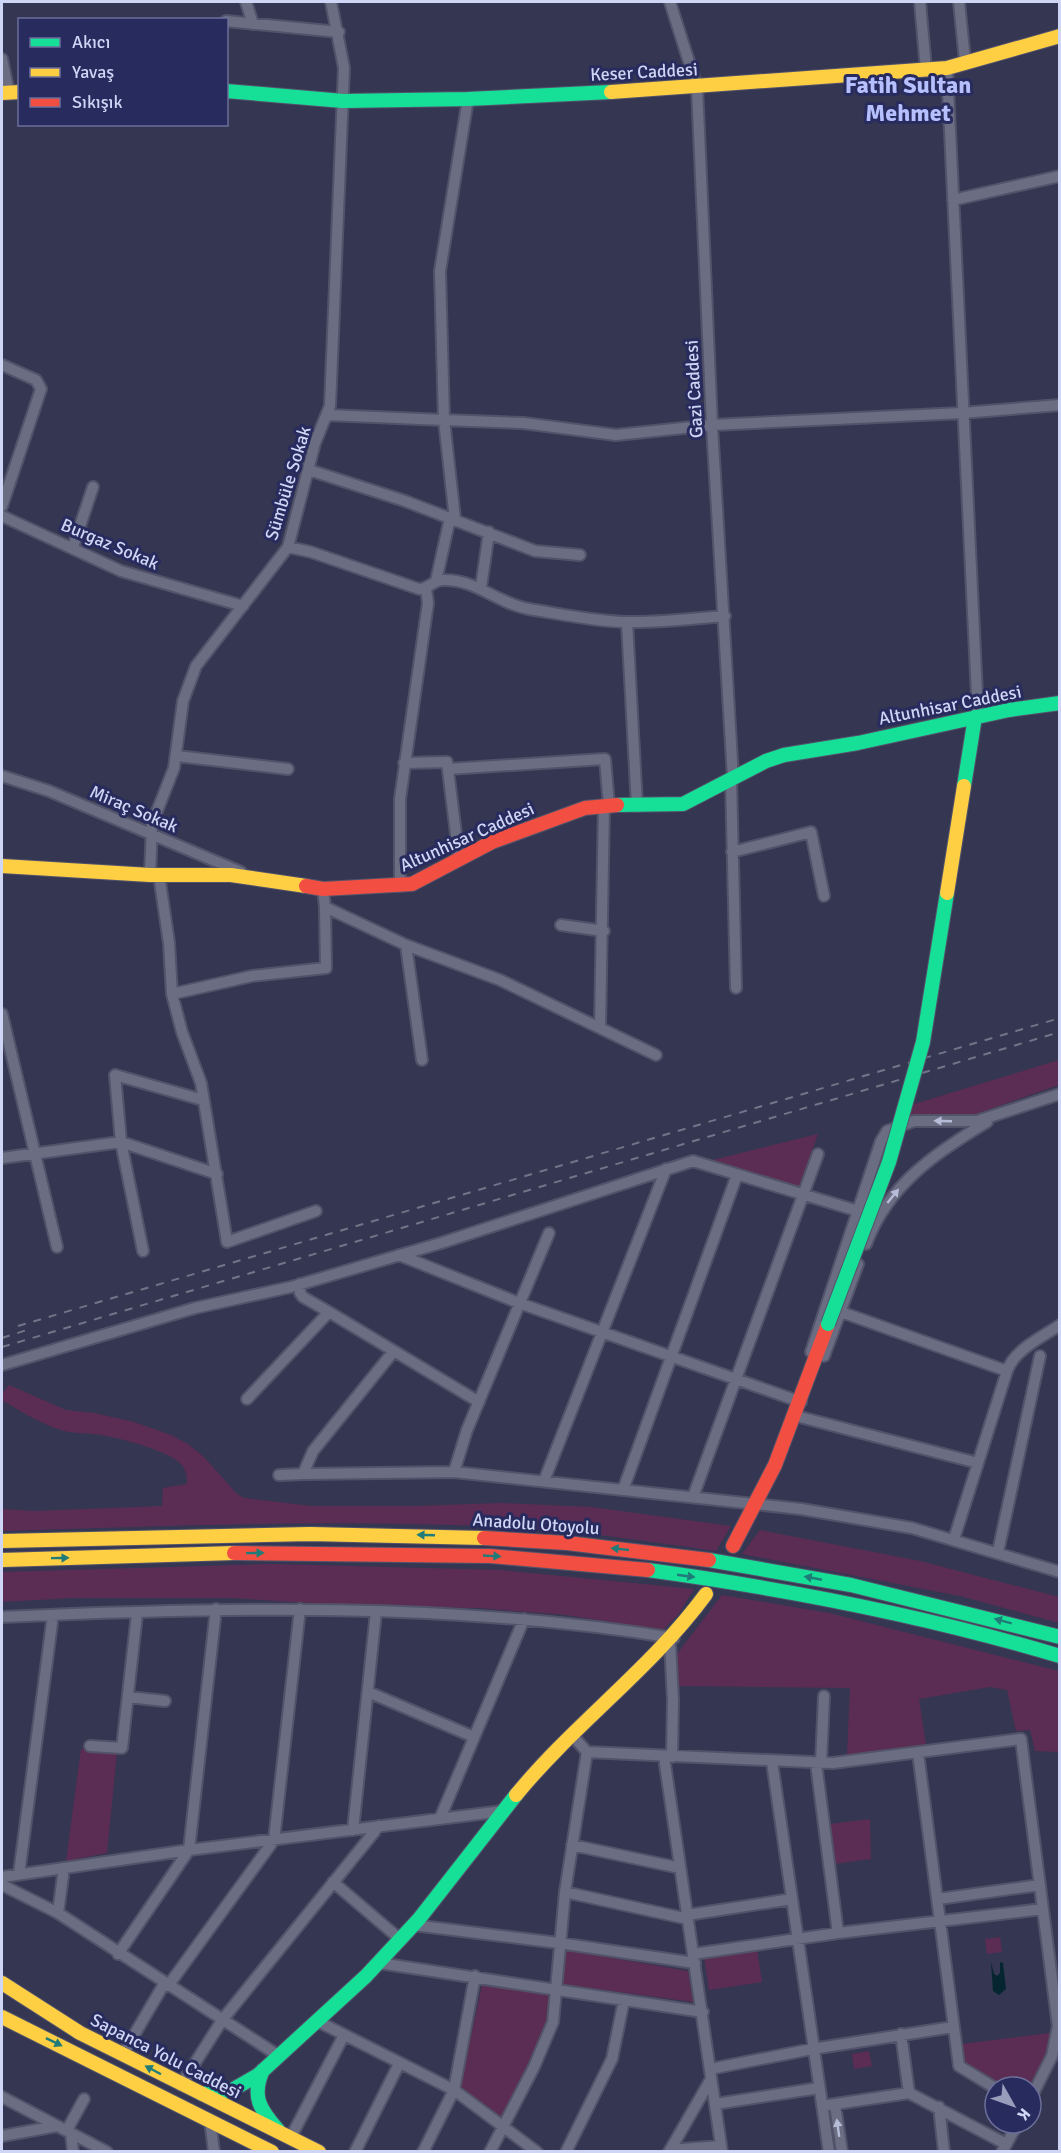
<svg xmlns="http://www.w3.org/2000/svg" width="1061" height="2153" viewBox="0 0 1061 2153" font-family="Signika,sans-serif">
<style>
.green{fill:#5c2d54}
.water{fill:#052630}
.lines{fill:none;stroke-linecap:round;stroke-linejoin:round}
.street-casing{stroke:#52536b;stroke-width:14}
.fast-casing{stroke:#52536b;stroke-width:16}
.slow-casing{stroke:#52536b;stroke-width:16}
.jam-casing{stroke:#52536b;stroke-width:16}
.street{stroke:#6b6e82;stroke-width:10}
.fast{stroke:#16e098;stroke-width:14}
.slow{stroke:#ffcf43;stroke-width:14}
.jam{stroke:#f24e42;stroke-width:14}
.rail{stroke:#727487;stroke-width:2;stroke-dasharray:8 8;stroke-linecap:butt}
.fast-bridge-casing{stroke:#52536b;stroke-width:16;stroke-linecap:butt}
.slow-bridge-casing{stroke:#52536b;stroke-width:16;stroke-linecap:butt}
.fast-bridge{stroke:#16e098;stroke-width:14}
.slow-bridge{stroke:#ffcf43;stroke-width:14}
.oneway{fill:#b6bbd8}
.oneway2{fill:#207c78}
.labels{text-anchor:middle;stroke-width:6;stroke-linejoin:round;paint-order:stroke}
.street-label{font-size:18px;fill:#cfd5f5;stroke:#282b5e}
.district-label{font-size:24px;font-weight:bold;fill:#b6c0fe;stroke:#282b5e}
</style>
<rect width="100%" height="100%" fill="#353651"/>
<path class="green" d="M1059 1060V1085L976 1114 907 1117 911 1105Z
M818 1134 799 1189 713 1160Z
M9 1385 66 1410 94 1413 134 1422 171 1435 188 1444 204 1457 236 1493 244 1498 311 1506H416L500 1503 591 1507 731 1526 716 1551C651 1542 584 1531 518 1528 346 1518 174 1526 2 1531V1509L34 1511 162 1506 163 1488 187 1484C187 1476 186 1469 180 1463 167 1451 124 1439 106 1436 89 1432 72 1435 55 1428 37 1421 18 1410 2 1400V1394Z
M760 1530 920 1561 1059 1597V1623L960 1596 742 1554Z
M272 1564 501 1570 694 1589 678 1615 663 1630 566 1615 478 1608 373 1607 231 1598H72L2 1602V1572Z
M722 1595 829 1613 1059 1671V1752L1035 1751 1030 1730 1016 1731 1007 1690 990 1687 919 1699 926 1745 847 1755 850 1688 679 1686 677 1654Z
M81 1749 117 1752 107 1853 66 1861Z
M870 1819 871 1859 835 1864 830 1824Z
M1000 1937 1002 1952 987 1954 985 1939Z
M757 1949 762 1982 709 1990 704 1957Z
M565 1950 688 1971 693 2002 560 1984Z
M482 1985 551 1995C552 2037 523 2078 505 2116H499L460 2088Z
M1050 2033 1049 2051 1030 2087H1002L968 2066 963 2058 962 2044Z
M869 2051 872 2066 854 2069 852 2054Z"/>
<path class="water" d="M991 1962 994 1974 997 1976 1000 1973V1962L1003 1963 1006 1989 999 1995 993 1991Z"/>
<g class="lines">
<defs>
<path id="street" d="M246 2 253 24
M670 2 697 87 712 425 733 778
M920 2 926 69
M959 2 965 61
M226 21 339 32
M2 59 9 93
M947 68 978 716
M953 200 1060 176
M2 365 36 380 41 389 2 506
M328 415 444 420 440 271 468 99
M309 470 405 501 535 551 580 555
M2 516 121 571 243 606
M455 519 444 420 523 423 616 435 712 425 962 413 1060 405
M73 547 93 487
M288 547 311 552 419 589C429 589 433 580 443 580 476 579 496 603 529 609 560 614 592 621 624 622 657 623 691 619 725 616
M436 581 450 518
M481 587 489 532
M627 622 637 806
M177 756 288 769
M404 763 447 762 459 858
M448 769 605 759 609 805
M2 776 49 791 241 872
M731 779 736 988
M732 852 811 832 824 896
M150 875 152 824 174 768 183 701 196 666 288 547 315 443 330 406 344 68 331 2
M159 875 169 943 172 994 182 1032 201 1083 227 1242 316 1211
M400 886V799L428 603 426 589
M323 889 325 907 406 945 500 980 656 1055
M561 925 604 931
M406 945 422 1060
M172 994 252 976 326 968 325 907
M2 1014 57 1247
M600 1028 604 805
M203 1100 115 1075 121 1142 217 1174
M2 1158 121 1142 143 1251
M549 1233 467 1430 454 1472 801 1509 912 1528 1060 1572
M866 1244C888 1185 935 1153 987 1122
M399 1255 519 1303 801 1402
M300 1284V1293L303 1297 329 1312
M841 1312 1007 1371 954 1539
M393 1352 313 1451 303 1474 454 1472
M811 1352 881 1141 887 1131 914 1121H977L1060 1094
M824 1356 858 1264
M2 1365 195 1308 291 1287 441 1243 693 1161 858 1211
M1007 1371C1014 1350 1042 1337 1060 1325
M247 1399 329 1312 479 1402
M796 1416 978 1463
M279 1475 303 1474
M544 1481 666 1169
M623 1490 737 1175
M693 1497 818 1154
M998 1552 1040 1356
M2 1617C226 1607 452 1602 674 1638
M670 1643 673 1700 672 1757
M368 1692 474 1737
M128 1697 165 1701
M572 1735 587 1752 833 1763 1021 1739 1058 2026 1052 2056 1031 2098
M90 1746 122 1748 137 1614
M918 1753 959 2066 995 2088
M664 1757 722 2152
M772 1762 829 2152
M816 1763 838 1933
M821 1763 824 1696
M441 1816 524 1619
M353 1830 376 1612
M572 1845 680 1868
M19 1874 53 1615
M2 1877 189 1850 503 1811
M333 1882 401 1940
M2 1885 58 1913 279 2056
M565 1892 688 1919
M938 1899 1040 1885
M58 1913 64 1868
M687 1915 792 1899
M413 1925 559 1943 695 1963
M118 1954 189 1850 216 1609
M693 1954 838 1933 1043 1909
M379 1963 703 2012
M168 1986 274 1840 300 1609
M317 2021 454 2090 537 2152
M901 2034 909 2093
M123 2054 164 1984
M710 2069 812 2049 953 2027
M181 2085 223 2019 379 1826
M2 2097 107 2152
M715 2104 819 2088
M835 2105 842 2152
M822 2106 909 2093 1006 2144
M939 2107 944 2152
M210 2120 214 2152
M67 2130 84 2099
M71 2133 73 2152
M2 2136 57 2126
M291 2137 344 2035
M670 2150 721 2146
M355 2152 399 2064
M423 2152 454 2090 475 1976
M490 2152 534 2067 553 2022 565 1892 587 1752
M566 2152 612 2059 624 2000
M669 2152 711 2079
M1002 2152 1018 2123"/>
<path id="fast" d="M226 91 343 101 468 99 611 92
M964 786 975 717
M617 805 683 804 766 761 784 755 858 743 1009 710 1060 703
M709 1560 851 1585 1060 1637
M648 1570C787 1589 926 1616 1060 1656
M263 2070C251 2096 260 2110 278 2130
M202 2094 232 2090 258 2075 366 1976 419 1919 516 1795"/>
<path id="slow" d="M611 92 947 68 1060 36
M2 93 20 92
M2 866 150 875H231L306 886
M2 1541 310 1534 484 1538
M2 1560 234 1553
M516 1795C575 1723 651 1669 706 1594
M2 1983 80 2033 319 2152
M2 2017 272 2152"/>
<path id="jam" d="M306 886 323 889 412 884 492 842 585 808 617 805
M484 1538 567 1543 709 1560
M733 1546 775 1465 828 1324
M234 1553 490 1556 648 1570"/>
</defs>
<use href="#street" class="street-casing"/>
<use href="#fast" class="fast-casing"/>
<use href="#slow" class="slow-casing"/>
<use href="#jam" class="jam-casing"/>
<use href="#street" class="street"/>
<use href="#fast" class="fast"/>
<use href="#slow" class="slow"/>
<use href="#jam" class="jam"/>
<path class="rail" d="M18 1326 1060 1018
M2 1338 30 1329
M2 1347 1060 1032"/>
<defs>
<path id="fast-bridge" d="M828 1324 889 1162 923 1042 947 893"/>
<path id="slow-bridge" d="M947 893 964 786"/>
</defs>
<use href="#fast-bridge" class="fast-bridge-casing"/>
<use href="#slow-bridge" class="slow-bridge-casing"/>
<use href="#fast-bridge" class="fast-bridge"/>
<use href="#slow-bridge" class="slow-bridge"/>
</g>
<defs><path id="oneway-solid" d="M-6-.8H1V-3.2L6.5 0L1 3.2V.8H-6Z" transform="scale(1.5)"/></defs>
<g class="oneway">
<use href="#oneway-solid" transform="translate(943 1121) rotate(-178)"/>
<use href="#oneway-solid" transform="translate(893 1196) rotate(-51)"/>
<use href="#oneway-solid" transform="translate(838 2128) rotate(-98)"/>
</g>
<g class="oneway2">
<use href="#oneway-solid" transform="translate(426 1535) rotate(-178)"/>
<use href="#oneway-solid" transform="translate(620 1549) rotate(-174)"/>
<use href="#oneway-solid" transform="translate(255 1553) rotate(-1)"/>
<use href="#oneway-solid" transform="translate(492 1556) rotate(3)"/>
<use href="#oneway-solid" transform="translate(60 1558) rotate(-1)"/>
<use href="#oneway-solid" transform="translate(686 1576) rotate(8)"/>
<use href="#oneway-solid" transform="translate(813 1578) rotate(-169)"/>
<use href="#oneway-solid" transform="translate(1003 1621) rotate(-165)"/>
<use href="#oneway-solid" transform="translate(54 2042) rotate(26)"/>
<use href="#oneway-solid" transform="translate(153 2070) rotate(-152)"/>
</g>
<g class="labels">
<g class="street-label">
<text transform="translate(644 72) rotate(-3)" y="6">Keser Caddesi</text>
<text transform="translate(694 389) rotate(-93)" y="6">Gazi Caddesi</text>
<text transform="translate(288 483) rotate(-73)" y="6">Sümbüle Sokak</text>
<text transform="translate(110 544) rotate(23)" y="6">Burgaz Sokak</text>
<text transform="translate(950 705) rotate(-11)" y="6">Altunhisar Caddesi</text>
<text transform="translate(134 809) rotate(23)" y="6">Miraç Sokak</text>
<text transform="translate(467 837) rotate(-24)" y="6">Altunhisar Caddesi</text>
<text transform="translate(536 1524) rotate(4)" y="6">Anadolu Otoyolu</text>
<text transform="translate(166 2056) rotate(27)" y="6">Sapanca Yolu Caddesi</text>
</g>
<g class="district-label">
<text x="908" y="93">Fatih Sultan<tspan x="908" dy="28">Mehmet</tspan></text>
</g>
</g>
<rect width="1061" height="2153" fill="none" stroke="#cfd5f5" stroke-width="6"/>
<rect x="18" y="18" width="210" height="108" fill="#282b5e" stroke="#6b6f9a" stroke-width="1.5"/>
<rect x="30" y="38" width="30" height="9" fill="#16e098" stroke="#6b6f9a" stroke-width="1.5"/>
<text x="72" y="48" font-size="18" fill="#cfd5f5">Akıcı</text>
<rect x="30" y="68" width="30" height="9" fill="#ffcf43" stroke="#6b6f9a" stroke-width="1.5"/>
<text x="72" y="78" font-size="18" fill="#cfd5f5">Yavaş</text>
<rect x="30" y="98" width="30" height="9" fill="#f24e42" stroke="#6b6f9a" stroke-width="1.5"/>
<text x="72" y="108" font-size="18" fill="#cfd5f5">Sıkışık</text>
<g transform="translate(1013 2105) rotate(130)"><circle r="28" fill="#282b5e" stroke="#6b6f9a" stroke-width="1.5"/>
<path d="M0-4.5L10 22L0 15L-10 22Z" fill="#999dbc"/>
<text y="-9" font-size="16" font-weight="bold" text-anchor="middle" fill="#cfd5f5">K</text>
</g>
</svg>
